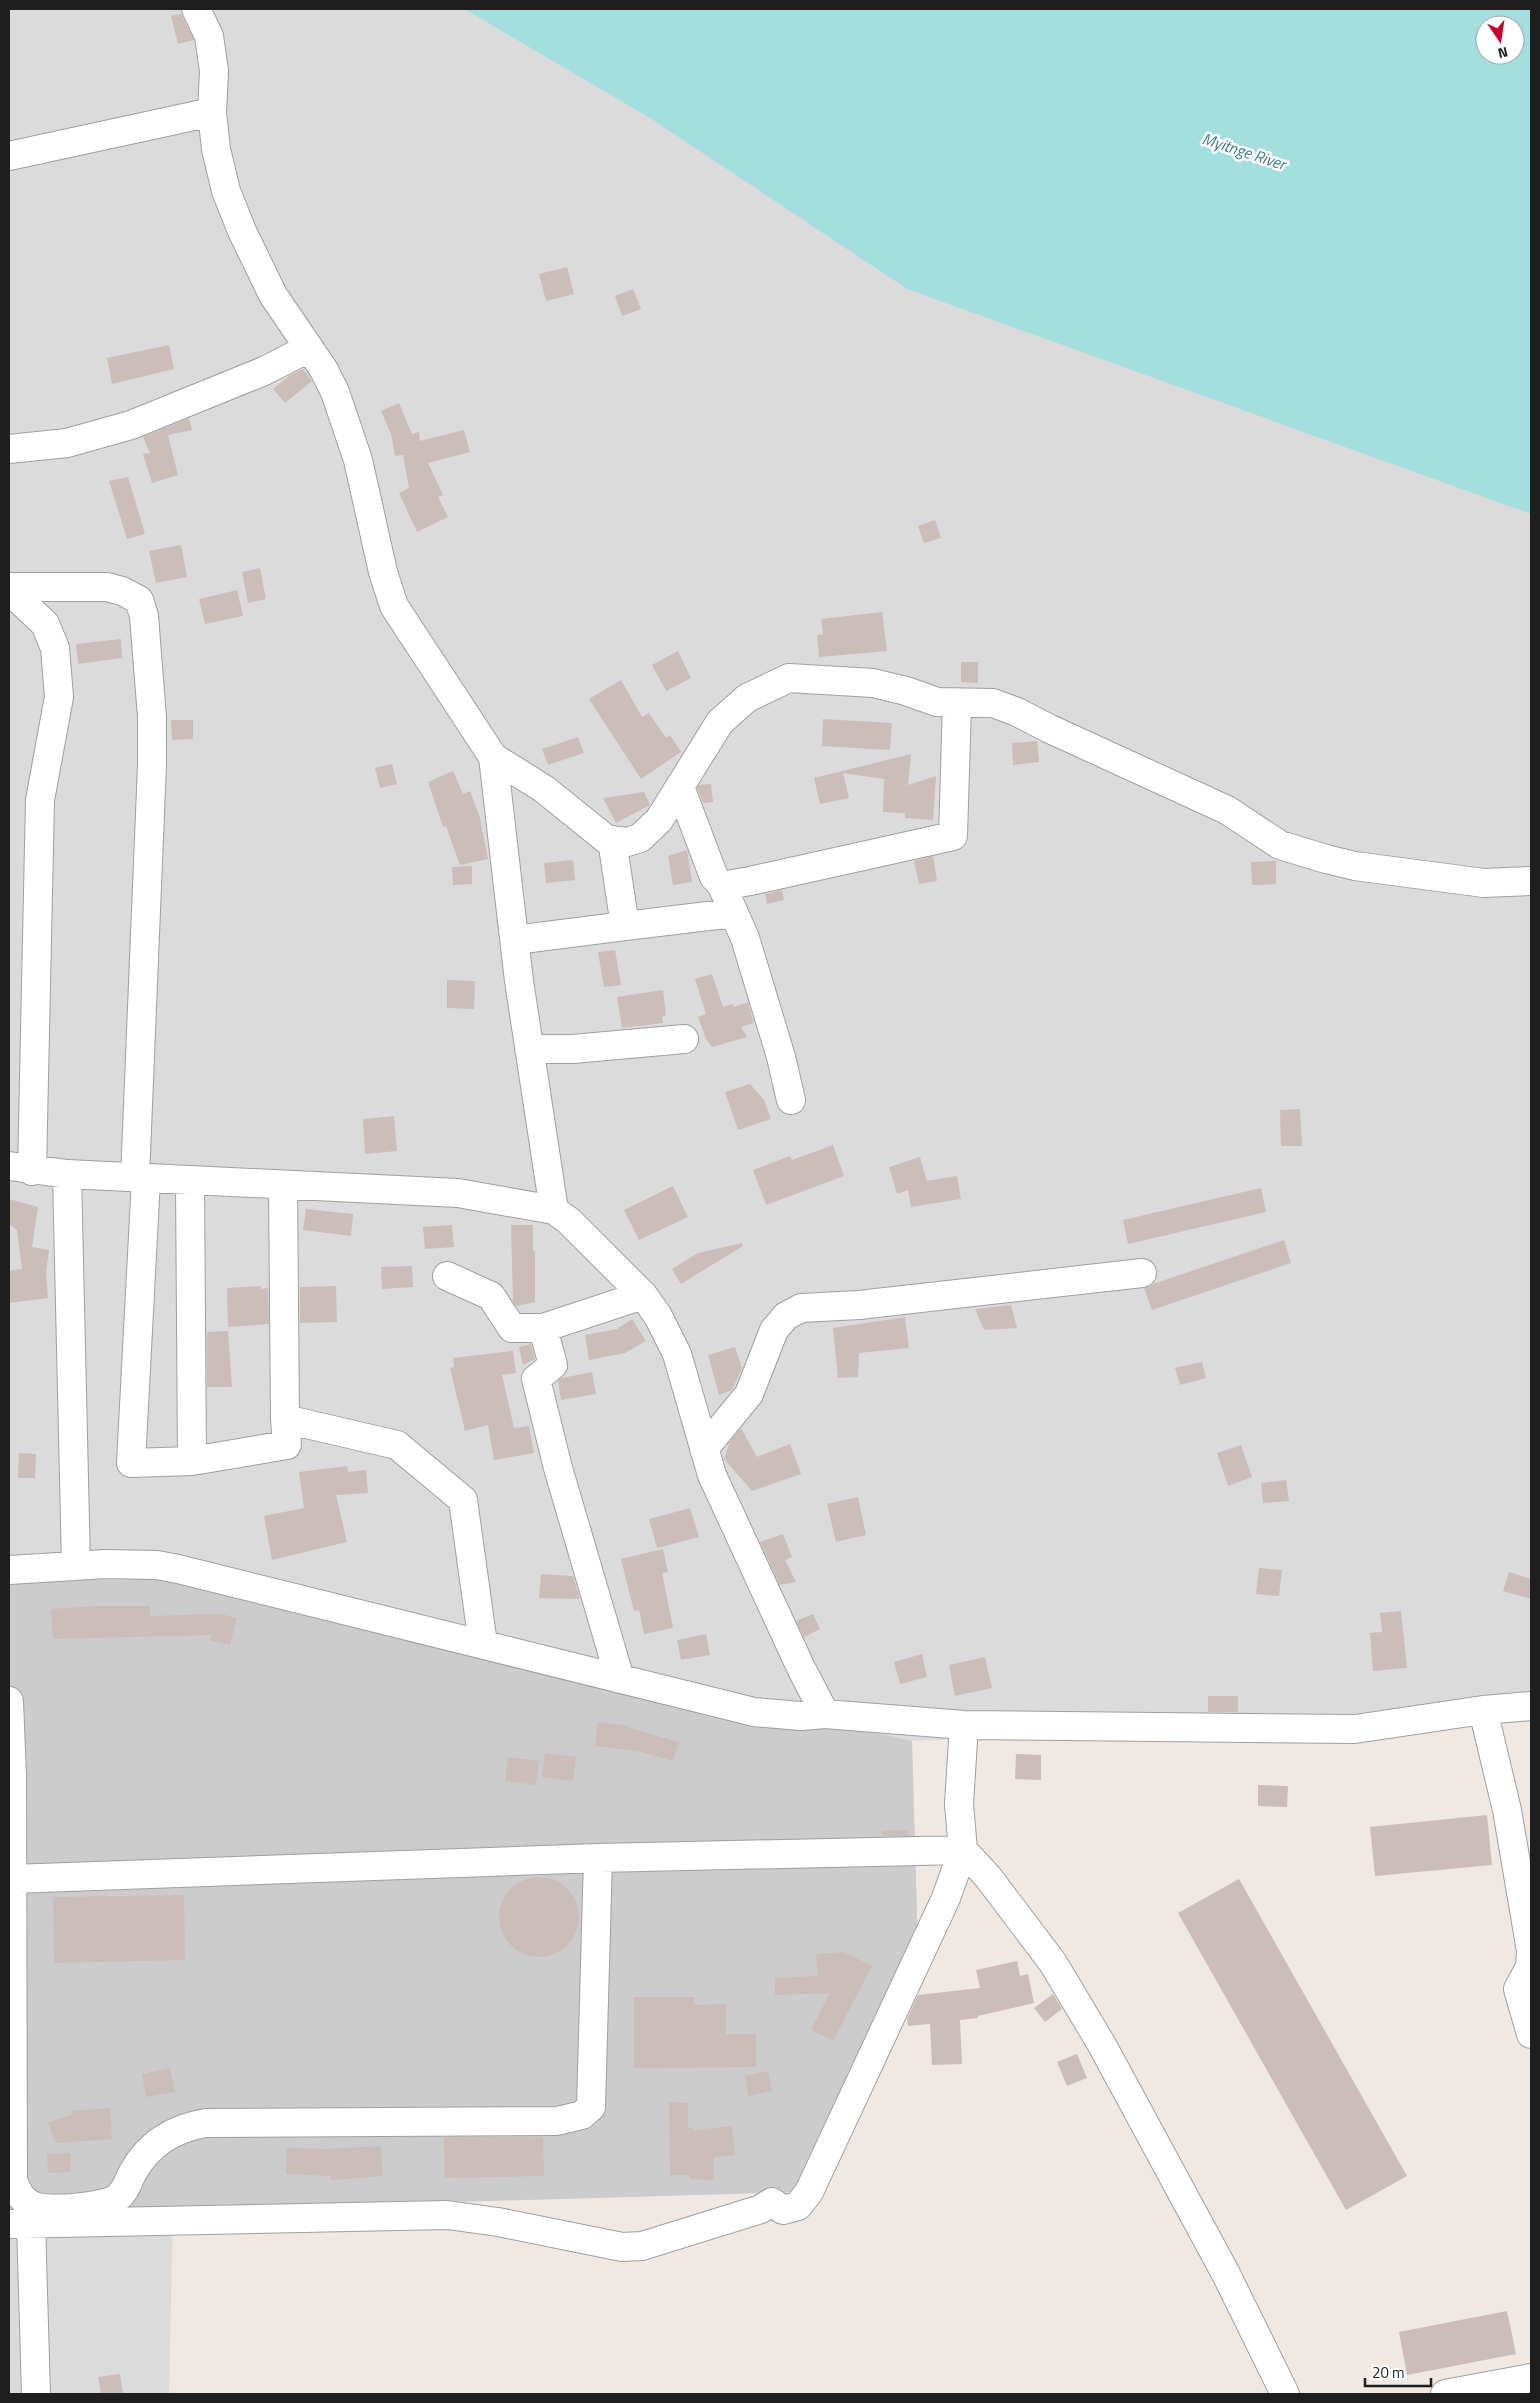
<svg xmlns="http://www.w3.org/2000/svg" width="1540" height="2403" viewBox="0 0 1540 2403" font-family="'Titillium Web',sans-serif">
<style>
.residential{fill:#dcdbdb}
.religious{fill:#ccc}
.water{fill:#a2dfde;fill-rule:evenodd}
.building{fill:#cbbdba}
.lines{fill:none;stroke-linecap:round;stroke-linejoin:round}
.minor-casing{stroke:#9f9f9f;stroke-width:30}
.minor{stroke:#fff;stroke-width:28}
.labels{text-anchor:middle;stroke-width:5;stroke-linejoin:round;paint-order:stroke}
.water-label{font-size:16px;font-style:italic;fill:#3c7b91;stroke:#fff}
</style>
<rect width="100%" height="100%" fill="#efe8e3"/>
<path class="residential" d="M9 9H464L653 120 1331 441 1531 514V1719L912 1741 918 1953 795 2192 173 2210 169 2394H9Z"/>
<path class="religious" d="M165 1573 912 1741 918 1953 795 2192 9 2215V1582Z"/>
<path class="water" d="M464 9H1531V514L907 289 653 120ZM1485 25H1515V55H1485Z"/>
<path class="building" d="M181 14 194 40 178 44 171 16Z
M567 267 574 294 546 301 539 274Z
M633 289 641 309 622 316 615 296Z
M169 345 174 369 112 384 107 358Z
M303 369 312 381 285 403 273 389 289 376Z
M399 403 412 434 419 432 420 441 464 430 470 452 428 463 443 495 438 497 448 517 417 532 399 493 409 488 403 455 395 456 391 434 381 411Z
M189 418 192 430 168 435 178 475 152 483 143 454 150 453 143 437Z
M128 477 145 534 127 539 109 481Z
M935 520 941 538 924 543 918 526Z
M181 545 187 577 156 583 149 551Z
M260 568 266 599 248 603 242 572Z
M237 590 243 616 205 624 199 599Z
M882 612 887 651 819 657 817 635 823 634 821 619Z
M121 639 122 658 78 664 76 644Z
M678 651 691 678 666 691 652 665Z
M961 662H978V683L961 682Z
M621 680 642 717 649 713 666 738 670 735 681 752 641 779 589 699Z
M823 719 892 723 890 750 822 746Z
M171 720H193V739L172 740Z
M578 737 584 753 548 765 542 749Z
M1037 741 1039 762 1013 765 1012 743Z
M911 754 908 785 936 776 933 820 905 818V813L883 812 884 779 843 773 849 798 820 804 814 778Z
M392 764 397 784 380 788 375 768Z
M453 771 463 794 470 791 480 818 488 859 460 865 446 826 443 827 428 782Z
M711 784 713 802 703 803 697 788 699 785Z
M644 792 650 805 616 823 603 798Z
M687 850 692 882 673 885 668 856Z
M933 856 937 881 919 884 914 861Z
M573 860 575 880 546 883 544 863Z
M1276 861V884L1252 885 1251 862Z
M472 866V884L453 885 452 867Z
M782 890 784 900 767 904 765 894Z
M615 950 621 985 604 987 598 952Z
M712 974 723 1007 732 1004 734 1007 748 1002 754 1023 741 1027 747 1037 712 1047 706 1039 698 1017 706 1014 695 979Z
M447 980 475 981 474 1009 447 1008Z
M663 990 666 1015 662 1017 663 1023 622 1028 617 997Z
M750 1084 764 1100 771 1119 738 1130 725 1092Z
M1300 1109 1302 1146H1281L1280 1110Z
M394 1116 397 1151 365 1154 363 1119Z
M833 1145 844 1176 766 1205 753 1170 790 1156 792 1160Z
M920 1157 927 1181 957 1176 961 1199 911 1207 908 1190 897 1194 889 1167Z
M673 1186 688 1217 639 1240 624 1210Z
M1261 1188 1266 1212 1128 1244 1123 1220Z
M9 1199 38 1207 32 1247 49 1250 46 1272 48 1298 9 1303V1271L22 1269 17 1230 9 1224Z
M306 1209 353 1214 351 1236 303 1230Z
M452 1225 454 1247 425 1249 423 1227Z
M511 1225H533V1251H535V1302L516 1306 513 1301Z
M1284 1240 1291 1263 1152 1310 1144 1288 1153 1284Z
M742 1243 743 1246 681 1284 672 1269 698 1253Z
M412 1266 413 1287 382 1289 381 1267Z
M261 1286V1289L268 1288 269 1324 228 1327 227 1288Z
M336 1286 337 1322 300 1323V1287Z
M1011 1305 1017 1328 984 1330 975 1309Z
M905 1317 909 1348 859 1353 858 1377 838 1378 833 1328Z
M632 1319 646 1341 625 1353 589 1360 585 1335 617 1329Z
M228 1331 232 1387H207V1332Z
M531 1344 535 1359 523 1365 519 1347Z
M735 1347 742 1368 732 1390 719 1395 708 1355Z
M513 1351 516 1373 502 1375 514 1428 529 1426 534 1453 494 1460 488 1425 465 1431 450 1368 454 1367 453 1358Z
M1202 1362 1206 1378 1180 1385 1175 1368Z
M592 1372 596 1394 561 1400 558 1381 562 1378Z
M741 1428 757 1457 790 1444 801 1474 752 1491 724 1459 729 1443Z
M1241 1445 1252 1477 1228 1486 1217 1453Z
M19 1453 36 1454 35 1478H18Z
M347 1466 348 1472 366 1470 368 1493 336 1495 347 1542 272 1560 264 1516 304 1508 299 1472Z
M1286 1480 1289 1501 1263 1503 1261 1483Z
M858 1497 866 1535 836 1542 827 1504Z
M690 1508 699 1537 657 1548 649 1519Z
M783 1534 792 1557 785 1560 796 1582 780 1585 760 1542Z
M663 1549 668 1572 662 1573 673 1628 644 1634 639 1610 634 1611 621 1559Z
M1259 1568 1282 1570 1279 1596 1256 1594Z
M1509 1572 1531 1579V1599L1503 1591Z
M541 1574 573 1576 580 1599 539 1598Z
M97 1606H150V1616L221 1614 237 1618 230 1645 210 1640 212 1635 53 1639 51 1609Z
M1401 1611 1407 1668 1373 1671 1370 1633 1382 1632 1380 1613Z
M813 1614 820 1629 804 1637 796 1621Z
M706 1634 710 1655 681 1660 677 1640Z
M922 1654 927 1677 900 1684 894 1662Z
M985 1657 992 1688 955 1696 949 1665Z
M1208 1696H1238V1712H1208Z
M598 1722 629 1726V1728L679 1742 673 1761 637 1751 595 1746Z
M545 1753 576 1757 573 1781 542 1777Z
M1016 1754 1041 1755V1780L1015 1779Z
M508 1757 539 1761 536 1785 505 1781Z
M1258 1785 1288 1786 1287 1807 1258 1806Z
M1487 1815 1492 1865 1375 1876 1370 1827Z
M907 1830 908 1836H882V1831Z
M499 1917a40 40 0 1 1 80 0a40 40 0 1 1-80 0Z
M1239 1879 1407 2176 1346 2210 1178 1913Z
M184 1895 185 1960 54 1963 53 1897Z
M844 1952 872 1966 833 2041 811 2030 830 1993 775 1995V1978L818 1976 816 1954Z
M1017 1961 1020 1976 1028 1974 1034 2003 978 2016V2018L960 2020 962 2064 932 2065 930 2024 908 2026 907 2019 918 1995 980 1988 976 1970Z
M1053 1994 1062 2009 1045 2022 1034 2008Z
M634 1997H694V2005L726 2004V2034H756V2067L634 2068Z
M1077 2054 1087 2078 1067 2086 1057 2062Z
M170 2068 175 2092 146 2097 142 2074Z
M768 2071 772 2091 748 2096 745 2076Z
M669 2102 688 2103V2128H694V2130L732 2126 735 2155 714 2157 713 2180 690 2179V2175H670Z
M110 2108 112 2139 56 2143 48 2123 73 2114 72 2111Z
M444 2137H543L544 2176 445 2178Z
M381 2146 383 2176 331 2180V2176L286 2174 287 2148 327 2149Z
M70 2153 71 2172 48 2173 47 2154Z
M1507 2311 1516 2354 1407 2375 1399 2332Z
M120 2374 123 2393 101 2394 98 2377Z"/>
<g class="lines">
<defs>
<path id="minor" d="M196 9 209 36 214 71 212 112 216 149 226 191 242 231 273 295 324 370 335 392 358 460 383 572 394 606 493 757 519 981 554 1210
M9 156 212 112
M9 449 67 443 131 425 264 371 309 348
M9 587H107L122 591 139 600 144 616 152 717V765L135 1178
M9 590 45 624 55 648 59 697 40 800 32 1171
M493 757 544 789 606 839 627 842 640 838 659 820 720 722 747 698 789 678 873 683 906 691 937 702 993 703 1017 712 1050 729 1227 810 1280 845 1326 859 1355 866 1484 883 1531 881
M680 787 714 877 721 884 745 938 781 1057 791 1100
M612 840 625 926 733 913
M721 884 728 885 750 881 953 836 957 704
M515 940 625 926
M529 1049H573L684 1039
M9 1166 67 1174 458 1193 554 1210 569 1221 643 1295 658 1316 677 1354 712 1475 801 1668 825 1714 964 1725 1355 1729 1483 1710 1531 1706
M67 1174 76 1566
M146 1179 131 1463 192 1461 287 1445 285 1419
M190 1181 192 1461
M283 1185 285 1419 397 1445 463 1500 483 1644
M447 1276 491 1296 512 1328H543L643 1295
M543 1328 553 1365 536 1379 558 1468 620 1679
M704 1449 749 1394 774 1330 786 1316 801 1308 859 1305 1142 1273
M9 1570 106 1564 157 1565 178 1569 754 1712 801 1716 825 1714
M9 1701 12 1776 13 2181C18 2193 22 2201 34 2206 48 2212 105 2207 117 2198 126 2191 128 2181 133 2172 149 2143 175 2128 206 2123L557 2121 582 2115 591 2107 598 1858
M1483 1710 1507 1810 1531 1951 1530 1967 1518 1989 1531 2034
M964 1725 959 1804 963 1850 988 1877 1053 1963 1102 2045 1226 2274 1285 2394
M9 2224 447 2215 498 2222 622 2247 642 2246 761 2209 772 2202 783 2210 798 2206 809 2192 946 1898 963 1850 598 1858 12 1879
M31 2224 36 2394
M1445 2394 1531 2378"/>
</defs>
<use href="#minor" class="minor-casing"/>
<use href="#minor" class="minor"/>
</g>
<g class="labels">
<g class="water-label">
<text transform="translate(1244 151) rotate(18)" y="6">Myitnge River</text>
</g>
</g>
<rect width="1540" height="2403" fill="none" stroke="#1e1e1e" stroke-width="20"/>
<g transform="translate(1500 40) rotate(167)"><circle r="24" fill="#ffffff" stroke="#a5a5a5"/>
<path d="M0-4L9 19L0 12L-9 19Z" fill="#cc0030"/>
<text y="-8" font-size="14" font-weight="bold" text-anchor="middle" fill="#1e1e1e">N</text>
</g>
<path d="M1365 2378v8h66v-8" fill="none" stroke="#1e1e1e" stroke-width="2.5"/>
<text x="1372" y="2378" font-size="15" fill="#1e1e1e" stroke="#ffffff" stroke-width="4" paint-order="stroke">20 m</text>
</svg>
